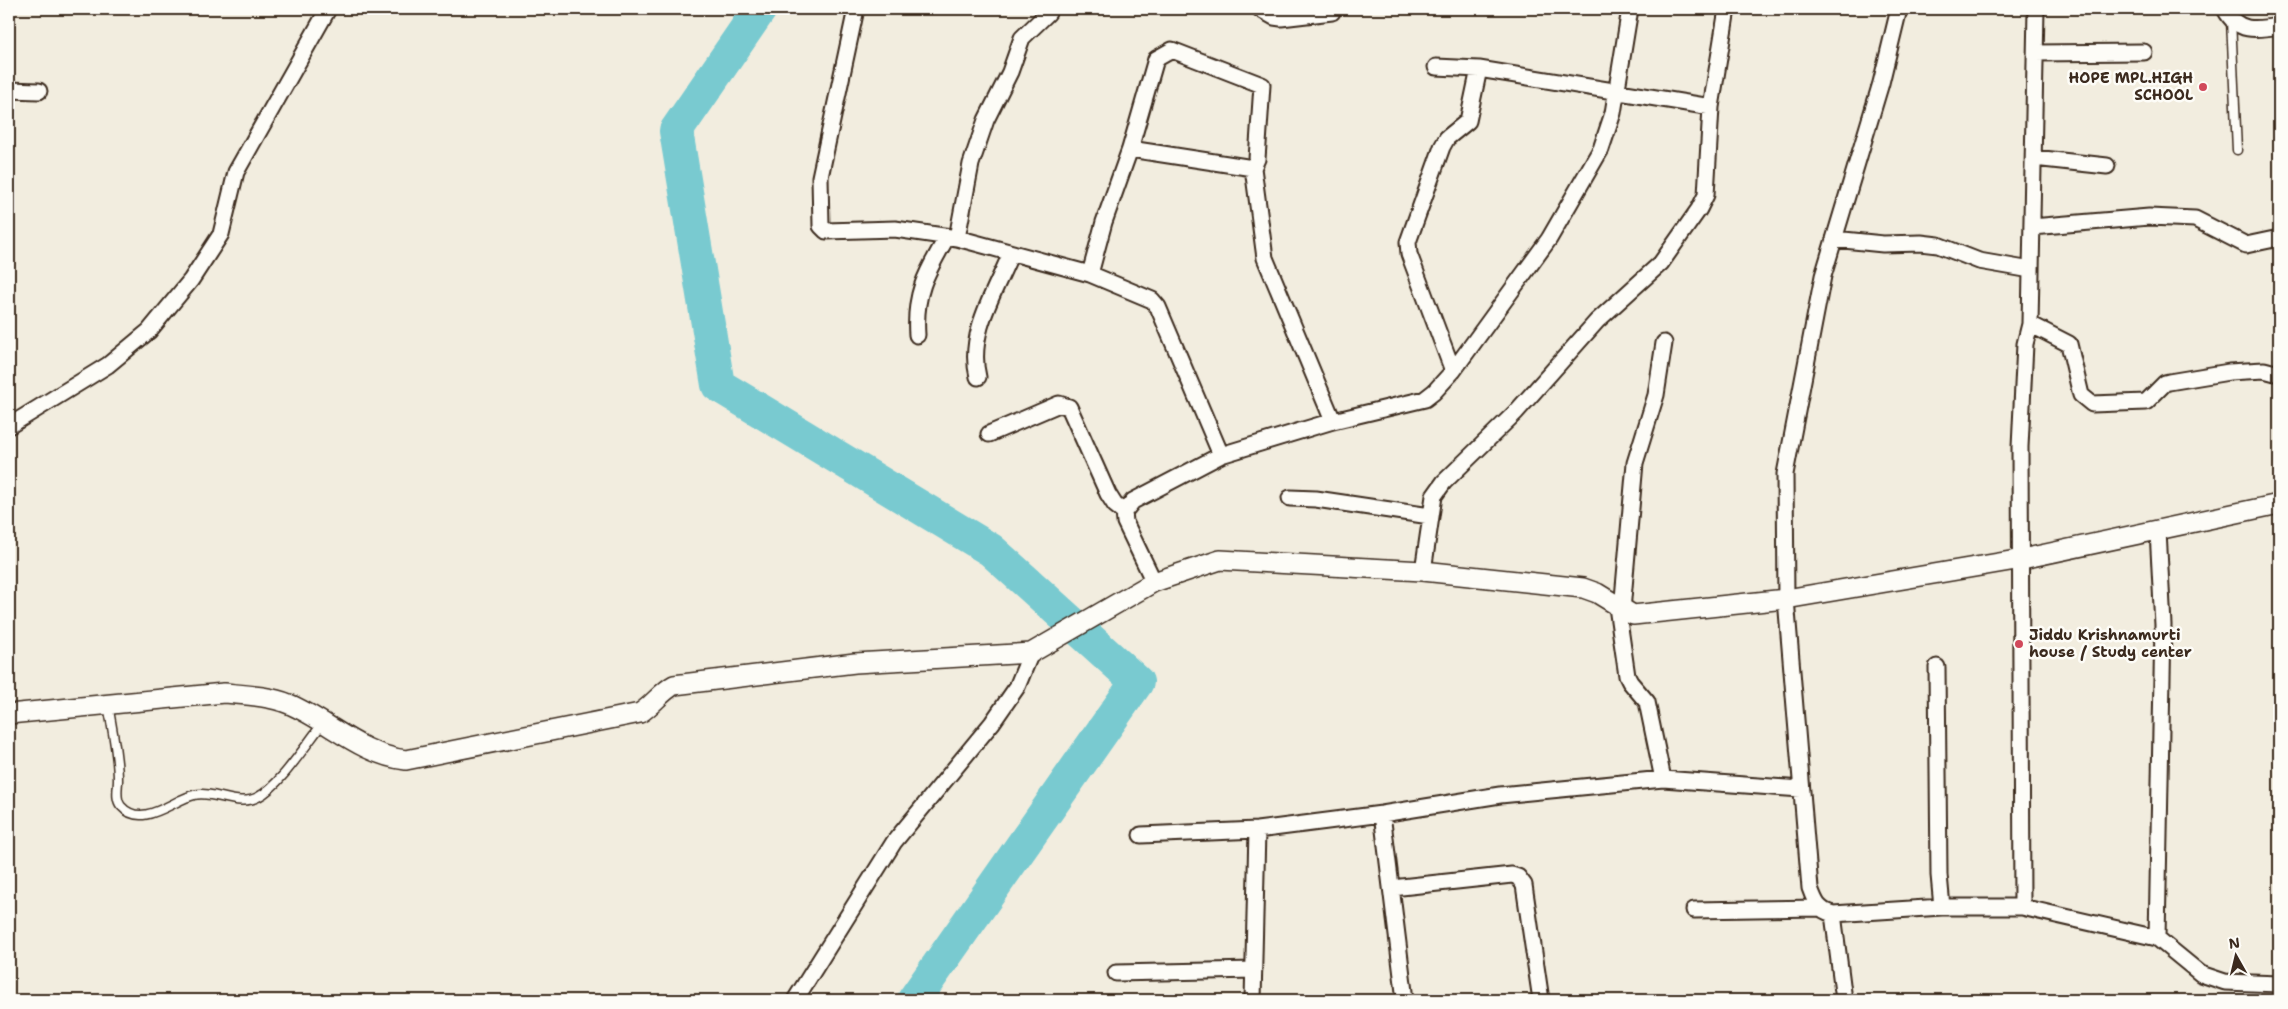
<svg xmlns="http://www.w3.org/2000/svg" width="2288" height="1009" viewBox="0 0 2288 1009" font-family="'Shantell Sans',sans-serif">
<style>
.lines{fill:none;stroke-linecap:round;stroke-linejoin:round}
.river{stroke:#79cad0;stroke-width:34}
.service-casing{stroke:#3b2a1e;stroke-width:11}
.minor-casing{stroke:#3b2a1e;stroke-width:19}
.tertiary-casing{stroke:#3b2a1e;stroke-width:22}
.service{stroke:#fdfcf7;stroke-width:8}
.minor{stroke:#fdfcf7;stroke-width:15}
.tertiary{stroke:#fdfcf7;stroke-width:19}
.poi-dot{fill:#d1495b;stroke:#fdfcf7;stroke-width:2}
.labels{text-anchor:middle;stroke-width:5;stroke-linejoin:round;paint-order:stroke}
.poi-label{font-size:15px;font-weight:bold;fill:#3b2a1e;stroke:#fdfcf7;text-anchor:end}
</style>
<rect width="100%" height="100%" fill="#f2eddf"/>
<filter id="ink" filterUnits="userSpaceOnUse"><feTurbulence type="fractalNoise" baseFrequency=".02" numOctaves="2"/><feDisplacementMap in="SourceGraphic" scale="10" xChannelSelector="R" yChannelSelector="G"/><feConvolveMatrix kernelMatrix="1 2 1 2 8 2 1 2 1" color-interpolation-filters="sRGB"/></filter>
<g filter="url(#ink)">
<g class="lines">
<path class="river" d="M760 9 676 131 718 385 991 550 1137 682 914 1000"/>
<defs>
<path id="service" d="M2231 20 2237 150
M108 704C112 729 118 754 118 780 118 788 115 799 121 806 142 830 174 799 194 795 215 790 238 808 258 797 280 786 307 743 323 723"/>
<path id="minor" d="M856 9 820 177 821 226 826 231 895 229 957 238 1090 274 1152 300 1158 307 1221 455
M1260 9 1274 17 1281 18 1332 12
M1899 9 1881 83 1823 276 1785 474 1786 599 1810 888C1815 902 1818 910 1833 914L1942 907H2022L2020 447 2025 344 2030 324 2036 9
M2225 9C2237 33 2256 30 2279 26
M2035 53 2144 52
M1436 67 1479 69 1711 107
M9 90 39 91
M1130 149 1253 168
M2034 158 2107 166
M2032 227 2149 217 2195 219 2246 245 2279 238
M957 238 971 164 986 120 1010 72 1022 38 1048 13
M1834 239 1883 244 1921 243 1938 245 1979 261 2031 270
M1090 274 1104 222 1130 149 1156 59 1172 50 1262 85 1257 159 1253 168 1265 258 1333 421
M2030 324 2069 344 2081 395 2092 404 2146 402 2165 383 2169 382 2229 372 2264 370 2279 374
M917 335C914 292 927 272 947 237
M1453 371 1409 254 1408 242 1442 147 1447 138 1468 121 1479 69
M978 377C967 334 995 292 1011 253
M9 426 108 365 149 331 191 280 221 234 236 172 328 9
M989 434 1059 404 1069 407 1108 494 1115 505 1124 512
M1290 498 1316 499 1430 516
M1423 571 1434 496 1444 482 1516 412 1597 321 1661 263 1699 209 1706 195 1711 107 1727 9
M1154 582 1125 522 1124 512 1133 501 1221 455 1333 421 1425 399 1434 392 1453 371 1549 239 1601 149 1613 113 1630 9
M1617 607 1627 676 1630 682 1647 702 1663 779
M1622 610 1635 463 1656 395 1664 343
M1937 667 1939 875 1942 907
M1382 814 1405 1000
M1141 835 1257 830 1382 814 1500 795 1663 779 1801 789
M1392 888 1512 875 1518 877 1524 885 1541 1000
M2022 907 2157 938 2163 625 2158 531
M1694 910 1819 908
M1833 914 1844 1000
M2157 938 2201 974 2225 982 2279 984
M1116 973 1254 970
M795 1000 894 842 992 723 1017 687 1031 653
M1253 1000 1257 830"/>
<path id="tertiary" d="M9 714 224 693C245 695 269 696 289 704 329 721 361 755 406 760L640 713C653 705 661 692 674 685L855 663 1031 653 1154 582 1220 560 1423 571 1583 588 1597 593 1633 615 1786 599 2022 559 2279 504"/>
</defs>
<use href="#service" class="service-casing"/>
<use href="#minor" class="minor-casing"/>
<use href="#tertiary" class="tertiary-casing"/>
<use href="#service" class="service"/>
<use href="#minor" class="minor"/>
<use href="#tertiary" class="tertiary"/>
</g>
</g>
<g class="poi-dot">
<circle cx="2203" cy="87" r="5"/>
<circle cx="2019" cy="644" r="5"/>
</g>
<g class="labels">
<g class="poi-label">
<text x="2193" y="83">HOPE MPL.HIGH<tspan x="2193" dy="17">SCHOOL</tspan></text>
<text x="2029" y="640" text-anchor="start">Jiddu Krishnamurti<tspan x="2029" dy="17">house / Study center</tspan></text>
</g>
</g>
<rect width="2288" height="1009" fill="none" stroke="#fdfcf7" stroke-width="30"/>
<rect x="15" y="15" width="2258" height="979" fill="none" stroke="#3b2a1e" stroke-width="2" filter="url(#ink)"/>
<g transform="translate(2236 956) rotate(352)" stroke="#fdfcf7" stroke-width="4" paint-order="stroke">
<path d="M0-4L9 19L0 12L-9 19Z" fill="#3b2a1e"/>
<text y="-8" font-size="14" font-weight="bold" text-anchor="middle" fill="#3b2a1e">N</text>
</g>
</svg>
